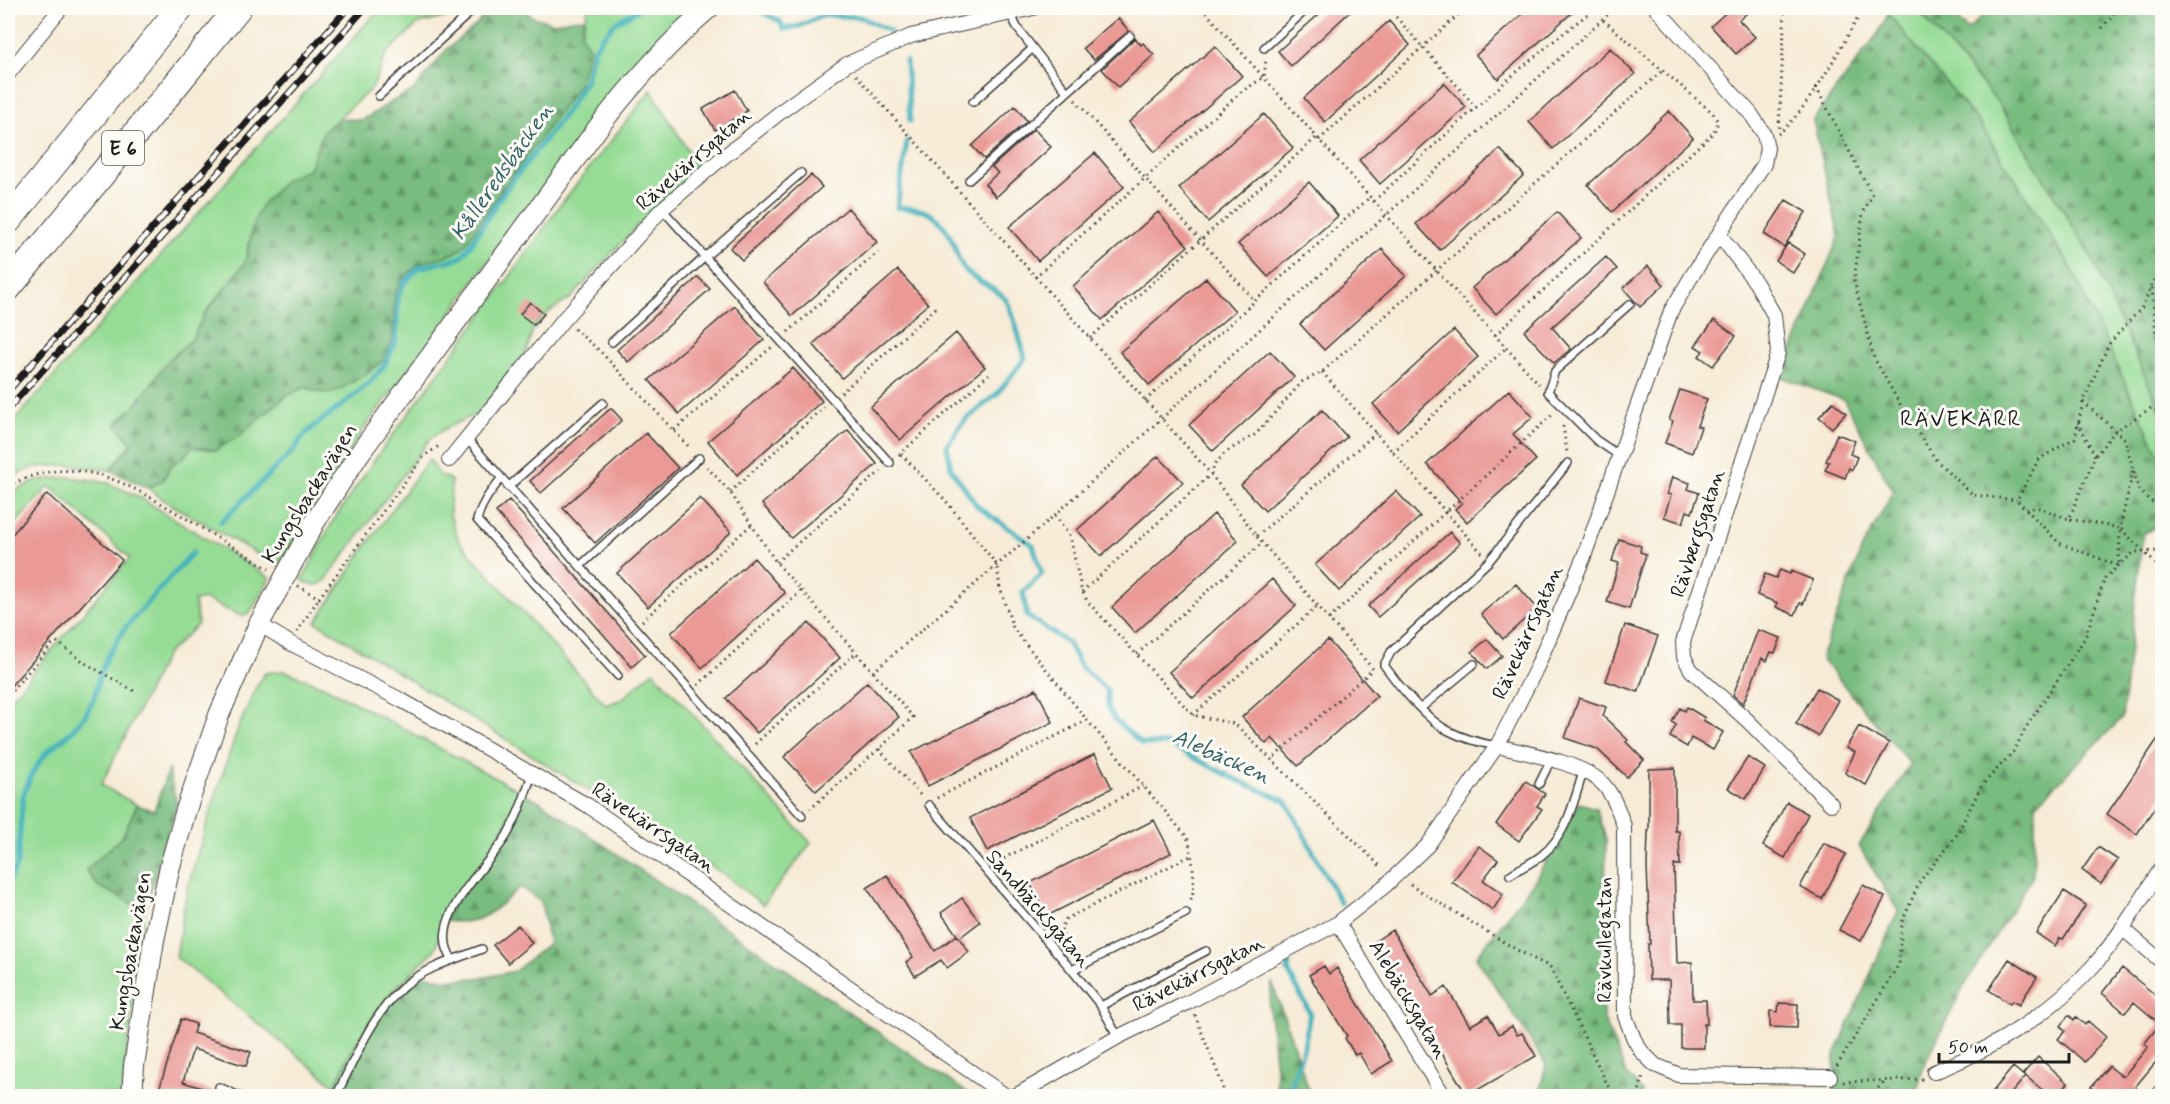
<svg xmlns="http://www.w3.org/2000/svg" width="2170" height="1104" viewBox="0 0 2170 1104" font-family="Mynerve,sans-serif">
<style>
.grass{fill:#96dc96;stroke:#597c59;stroke-width:1.5}
.forest{fill:url(#forest-firs);stroke:#4a6c4e;stroke-width:1.5}
.lines{fill:none;stroke-linecap:round;stroke-linejoin:round}
.stream{stroke:#43b2bd;stroke-width:5}
.building{fill:#ea9995}
.lane-casing{stroke:#3d3b38;stroke-width:10}
.street-casing{stroke:#3d3b38;stroke-width:16}
.secondary-casing{stroke:#3d3b38;stroke-width:22}
.highway-casing{stroke:#3d3b38;stroke-width:28}
.path{stroke:#3d3b38;stroke-width:3;stroke-dasharray:1.5 4.5;stroke-linecap:butt}
.lane{stroke:#fff;stroke-width:7}
.street{stroke:#fff;stroke-width:14}
.secondary{stroke:#fff;stroke-width:20}
.highway{stroke:#fff;stroke-width:26}
.rail-casing{stroke:#1c1c1c;stroke-width:7}
.rail{stroke:#fdfcf7;stroke-width:4.5;stroke-dasharray:14;stroke-linecap:butt}
.labels{text-anchor:middle;stroke-width:6;stroke-linejoin:round;paint-order:stroke}
.shield{fill:#fdfcf7;stroke:#605f5e;stroke-width:1.5}
.shield-label{font-size:20px;font-weight:bold;fill:#1c1c1c}
.street-label{font-size:21px;fill:#1c1c1c;stroke:#fdfcf7}
.water-label{font-size:22px;font-style:italic;fill:#2e6064;stroke:#fdfcf7}
.neighbourhood-label{font-size:22px;letter-spacing:1.5px;fill:#1c1c1c;stroke:#fdfcf7}
</style>
<defs>
<pattern id="forest-firs" width="22" height="20" patternUnits="userSpaceOnUse" patternTransform="scale(1.5)"><rect width="22" height="20" fill="#78bc7f"/><path d="M5 1l3.5 6h-7zM16 11l3.5 6h-7z" fill="#629867"/></pattern>
</defs>
<rect width="100%" height="100%" fill="#fdfcf7"/>
<filter id="ink" filterUnits="userSpaceOnUse"><feTurbulence type="fractalNoise" baseFrequency=".0167" numOctaves="2"/><feDisplacementMap in="SourceGraphic" scale="12" xChannelSelector="R" yChannelSelector="G"/><feConvolveMatrix kernelMatrix="1 2 1 2 8 2 1 2 1" color-interpolation-filters="sRGB"/></filter>
<filter id="wash" filterUnits="userSpaceOnUse"><feTurbulence type="fractalNoise" baseFrequency=".008" numOctaves="4" result="noise"/><feDisplacementMap in="SourceGraphic" scale="24" xChannelSelector="R" yChannelSelector="G"/><feGaussianBlur stdDeviation="1.35" result="paint"/><feColorMatrix in="noise" values="0 0 0 0 0 0 0 0 0 0 0 0 0 0 0 0 0 1.4 0 .05"/><feComposite in="paint" operator="in"/></filter>
<g filter="url(#wash)">
<rect width="100%" height="100%" fill="#f6ebd6"/>
<path class="grass" d="M380 8H466L460 14 418 24 386 54 373 87 324 131 309 169 286 179 254 221 245 263 205 313 192 339 168 361 135 406 116 424 132 444 110 470 69 465 35 467 8 478V428Z
M588 8H694L653 46 613 93 509 232 444 323 364 428 278 566 167 502 148 488 163 480 171 465 184 457 191 447 238 437 286 396 305 387 317 392 333 393 375 367 393 339 395 293 403 279 419 264 455 253 466 244 498 195 579 85 581 34Z
M1892 8H1916L1997 101 2092 258 2162 414V462L2072 269 1980 124 1888 14Z
M651 90 699 168 635 228 570 299 553 309 539 321 532 332 526 353 477 414 446 428 429 440 326 580C317 588 313 586 302 580L333 521 375 459 506 282 561 204Z
M429 459 440 475 451 480 450 515 459 541 606 705 622 699 653 671 811 843 763 905 722 873 316 622 368 543Z
M70 477 108 483 139 497 270 578 251 611 243 617 204 599 194 601 198 624 166 655 101 785 137 805 122 837 86 870 98 886 145 910 121 1096H8V702L130 558 49 486 8 532V494L37 480Z
M285 671 325 687 520 791 504 829 446 921 434 951 392 991 347 1059 335 1086 176 957 187 889 212 806 237 731 256 687 265 673Z"/>
<path class="forest" d="M491 8H519L533 17 554 23 571 19 585 18 581 34 590 48 579 85 498 195 466 244 455 253 419 264 403 279 395 293 393 339 386 358 365 375 333 393 317 392 305 387 286 396 238 437 216 450 191 447 184 457 171 465 163 480 148 488 110 470 132 444 116 425 135 406 168 361 192 339 205 313 245 263 254 221 262 205 286 179 309 169 324 131 341 119 363 120 393 101 414 90 448 48 475 26Z
M1916 8H1946L1968 30 1990 8H2162V414L2092 258 1997 101Z
M1888 14 1980 124 2072 269 2162 462V525L2143 533 2122 718 2036 805 2033 876 1964 986 1922 1069 1917 1096H1834L1835 1055 1898 911 1859 846 1910 764 1821 658 1861 550 1893 492 1844 400 1781 377 1839 236 1813 120 1879 32Z
M168 770 177 803 145 910 98 886 86 870 122 837 137 805 154 811Z
M520 791 539 801 972 1096H347L335 1086C356 1039 374 1007 414 973L446 980 486 977 515 971 549 943 541 902 520 887C494 910 484 926 446 921L455 898 481 865 504 829Z
M1579 803 1596 808 1606 839 1603 1017 1626 1073 1642 1091V1096H1531L1540 1090 1546 1064 1476 957 1535 880Z
M1272 982 1311 1096H1277L1276 1069 1269 1005Z"/>
<g class="lines">
<path class="stream" d="M752 8 780 21 784 29 800 26 823 15 860 17 890 31
M906 61 910 121
M907 141 897 208C926 206 943 217 954 245 957 254 959 262 965 270 976 282 996 287 1006 300 1012 308 1022 347 1025 358L998 393 963 422 947 445 951 469 978 507 1033 545 1042 574 1023 592 1027 616 1068 643 1081 667 1107 690 1108 709 1116 721 1142 744H1167L1239 781 1286 801 1341 904
M221 522 295 449 301 439 314 426 344 404 369 383 384 366 396 341 398 297 404 283 419 268 460 258 470 246 501 196 566 112 585 82 594 50 602 37 616 22 641 8
M8 882 17 865 23 796 32 773 46 753 71 732 85 716 94 698 100 674 107 657 125 628 193 552
M1289 964 1288 971 1310 1013 1304 1047 1292 1083 1293 1096"/>
</g>
<g id="blocks">
<path class="building" d="M1326 8H1354L1291 66 1278 51Z
M1529 8H1577L1498 79 1476 55Z
M1731 8H1753L1739 20 1755 37 1736 54 1711 26Z
M1118 18 1129 31 1094 60 1083 48Z
M1389 21 1410 45 1325 122 1304 98Z
M1135 38 1141 45 1143 43 1154 55 1118 87 1102 69Z
M1215 46 1242 76 1155 152 1129 122Z
M1610 48 1635 74 1553 149 1529 122Z
M1444 83 1466 107 1380 184 1359 160Z
M735 90 747 111 715 130 703 109Z
M1015 106 1027 121 984 159 972 146Z
M1669 111 1693 138 1612 212 1588 185Z
M1264 114 1293 148 1208 222 1179 188Z
M1034 129 1051 147 996 197 985 184 998 173 992 167Z
M1500 149 1524 175 1440 250 1416 224Z
M1095 153 1124 187 1038 261 1009 227Z
M811 175 822 187 742 260 730 248Z
M1309 182 1338 216 1268 277 1238 244Z
M1786 200 1806 212 1784 247 1764 234Z
M848 208 877 242 792 316 763 282Z
M1158 212 1188 246 1102 320 1073 286Z
M1557 212 1581 238 1496 314 1472 288Z
M1788 243 1805 254 1793 273 1776 261Z
M1382 249 1406 276 1324 350 1300 324Z
M1606 257 1617 269 1552 327 1571 349 1554 363 1524 331Z
M1648 266 1664 285 1640 307 1623 288Z
M898 270 928 304 842 378 813 344Z
M698 277 710 289 628 362 617 350Z
M1206 278 1235 311 1149 385 1120 352Z
M530 302 544 314 534 325 520 314Z
M735 306 764 340 679 414 649 380Z
M1714 320 1736 336 1713 366 1699 356 1703 351 1695 346Z
M1454 330 1478 357 1397 431 1373 404Z
M956 333 985 367 900 440 870 407Z
M1270 351 1294 377 1213 451 1189 425Z
M793 368 822 401 737 475 708 441Z
M1509 390 1533 417 1513 434 1536 460 1467 522 1455 509 1462 503 1427 464Z
M1680 390 1707 399 1697 426 1701 427 1692 453 1665 443 1673 421 1669 420Z
M1833 402 1846 413 1832 428 1819 417Z
M611 408 622 420 541 493 530 481Z
M1322 410 1347 437 1265 511 1241 485Z
M848 430 877 464 791 538 762 504Z
M646 433 678 468 595 543 563 508Z
M1837 434 1855 441 1850 454 1857 457 1852 470 1849 468 1845 478 1825 470 1829 462 1826 461Z
M1158 456 1183 482 1101 556 1077 530Z
M1672 477 1690 483 1688 489 1699 493 1692 513 1687 511 1683 523 1664 517 1671 495 1667 494Z
M1396 491 1420 517 1339 591 1315 565Z
M47 494 122 560 8 689V539Z
M700 498 731 532 648 607 617 573Z
M509 500 645 655 632 667 496 512Z
M1214 514 1238 541 1135 633 1112 607Z
M1450 532 1460 543 1378 617 1368 606Z
M1619 539 1641 546 1640 552 1646 554 1629 609 1607 602 1619 563 1612 561Z
M754 558 785 593 702 668 671 633Z
M1780 570 1790 574 1791 571 1813 580 1803 604 1800 603 1795 615 1776 607 1778 603 1757 595 1765 574 1776 578Z
M1272 579 1296 606 1193 698 1169 672Z
M1516 584 1537 608 1503 639 1481 614Z
M809 623 840 658 757 733 726 698Z
M1625 625 1658 636 1638 692 1606 681Z
M1758 630 1781 638 1775 653 1771 652 1767 661 1762 658 1743 704 1733 695Z
M1487 639 1502 656 1487 669 1472 652Z
M1328 640 1377 696 1298 766 1272 738 1266 744 1242 717Z
M867 682 899 717 816 791 784 757Z
M1817 688 1838 700 1818 736 1796 724Z
M1036 689 1053 722 928 786 911 752Z
M1579 698 1606 707 1603 716 1628 740 1626 742 1644 760 1627 777 1597 749 1565 738Z
M1687 707 1705 718 1703 720 1723 732 1713 750 1691 738 1687 747 1670 737 1676 725 1672 722 1680 708 1685 711Z
M1859 726 1889 743 1866 785 1845 773 1855 752 1846 748Z
M2163 731V795L2137 834 2107 814Z
M1095 754 1112 788 987 851 970 818Z
M1748 757 1765 768 1746 799 1728 788Z
M1675 768V831H1679L1680 865H1674L1677 963 1692 962 1693 1000H1706L1707 1024H1704V1048H1681V1025H1670L1669 980H1649L1648 944H1650L1647 866 1648 831H1649V769Z
M1526 781 1545 794 1537 806 1542 809 1519 841 1496 824Z
M1787 802 1808 814 1785 858 1763 846Z
M1154 820 1171 853 1047 916 1030 883Z
M1824 843 1846 854 1822 899 1800 887Z
M1479 846 1498 860 1483 880 1503 894 1493 910 1452 882Z
M2098 847 2118 860 2101 884 2082 870Z
M887 875 935 951 957 935 969 952 947 968 941 960 915 976 906 962 913 957 867 888Z
M1863 885 1885 897 1861 941 1839 930Z
M2064 891 2086 905 2063 939 2060 938 2055 946 2036 933Z
M962 898 980 922 959 938 941 913Z
M518 925 532 943 508 963 493 945Z
M1392 930 1432 996 1446 987 1470 1026 1488 1015 1499 1034 1512 1026 1517 1035 1522 1033 1536 1056 1467 1096 1427 1028 1423 1030 1371 944Z
M2009 959 2037 977 2019 1005 2012 1001 2010 1004 1989 990Z
M1324 966 1329 974 1337 968 1392 1061 1371 1074 1359 1053 1355 1055 1345 1038 1347 1036 1309 975Z
M2122 968 2163 1001V1059L2160 1057 2135 1087 2137 1089 2131 1096H2103L2091 1087 2109 1066 2123 1077 2148 1047 2144 1044 2160 1024 2134 1002 2125 1013 2102 993Z
M1779 1003 1798 1004 1797 1028 1770 1027V1011L1778 1012Z
M2069 1015 2074 1020 2076 1017 2085 1025 2088 1021 2106 1037 2085 1062 2058 1039 2065 1031 2060 1026Z
M181 1019 196 1024 193 1033 251 1052 246 1066 193 1049 183 1082 218 1093V1096H157Z
M2038 1057 2068 1083 2057 1096H2050L2023 1074Z
M2013 1067 2025 1077 2009 1096H1989Z"/>
</g>
</g>
<g filter="url(#ink)">
<use href="#blocks" fill-opacity="0" stroke="#3d3b38" stroke-width="1.5"/>
<g class="lines">
<defs>
<path id="lane" d="M1010 13 1018 29 1067 92
M1264 48 1308 8
M379 96 475 8
M973 102 1033 48
M969 180 1130 36
M662 209 890 463
M612 342 706 256 801 173
M466 438 802 816
M1620 456 1596 440 1548 392 1555 371 1630 304
M501 479C490 492 481 504 477 520L618 676
M508 487 603 403
M580 566 699 458
M1421 708 1474 664
M1497 746C1480 743 1462 738 1447 730 1426 719 1398 685 1384 665L1391 652 1489 561 1568 463
M1539 784 1551 760
M929 805 1072 970 1101 1006 1118 1037
M1510 875C1520 868 1532 863 1542 855 1567 835 1574 801 1583 772
M453 960C423 921 489 866 507 835 518 816 525 795 532 774
M1072 970 1186 913
M1101 1006 1206 951
M219 1087 239 1096
M336 1096C355 1059 371 1016 403 987 422 969 458 958 482 949"/>
<path id="street" d="M8 74 61 8
M1719 234 1756 283 1774 315 1778 353 1683 642 1684 657 1691 670 1747 720 1831 804
M449 460 563 320 662 209 722 158 787 107 847 64 911 36 1033 8
M259 624 290 643 401 700 587 805 1006 1096
M1497 746C1526 753 1583 763 1603 784 1614 796 1619 812 1624 826L1625 1016 1634 1039 1641 1051 1655 1065 1679 1075 1830 1077
M1338 923 1444 1096
M2122 928 2162 962
M1934 1072C1995 1048 2050 1014 2094 965 2120 936 2141 900 2162 867
M1015 1096 1118 1037 1189 1002 1338 923 1386 885 1428 845 1497 746 1536 669 1583 559 1671 311 1693 274 1764 164 1767 148 1764 134 1751 114 1656 8
M2158 1096 2162 1091"/>
<path id="secondary" d="M132 1096 134 1066 154 940 170 866 186 810 219 715 259 624 316 520 359 454 600 125C633 83 668 43 709 8"/>
<path id="highway" d="M8 221 180 8
M8 288 174 87 238 8"/>
</defs>
<use href="#lane" class="lane-casing"/>
<use href="#street" class="street-casing"/>
<use href="#secondary" class="secondary-casing"/>
<use href="#highway" class="highway-casing"/>
<path class="path" d="M1202 8 1370 197 1539 384
M1388 8 1476 107
M2102 28 2118 8
M856 75 1211 474 1257 537 1373 669 1272 759
M1816 87 1872 195 1863 213 1854 281 1874 358 1901 406 1936 460 1973 495 2017 500
M1075 100 1255 301 1370 197
M1779 128 1785 8
M1778 134C1809 110 1843 42 1864 8
M1319 140 1466 8
M1374 201C1445 135 1516 69 1593 10L1609 13
M2162 263 2142 307 2109 344 2083 402 2075 438 2039 459 2017 500 2059 543 2119 566 2120 528 2069 519 2095 456 2115 431 2151 408 2162 413
M1035 277 1241 92 1264 77 1266 59
M2152 288 2156 334 2162 349
M574 329 600 351 691 449
M788 332 878 252
M1495 335 1714 132 1718 122 1713 113 1602 19
M1090 338 1317 137
M1322 372 1482 553
M841 393 938 306
M1145 401 1255 301
M2083 402 2125 439 2139 491 2159 508 2162 507
M2078 422 2095 456
M1563 426 1567 452
M674 430 772 347
M1393 452 1506 348
M901 454 946 501 997 565 1000 588 1013 628 1087 720 1187 837C1192 849 1198 893 1189 902
M899 455 989 374
M707 467 730 492 776 562 913 717 879 749 810 809
M2133 471 2120 528 2162 570
M8 486C77 450 127 483 187 519 214 536 242 552 269 569
M730 492 824 407
M2026 509 2039 508 2069 519
M1055 515 1070 537 1081 588 1087 601 1193 715 1235 724 1382 868
M1257 536 1376 433
M776 562 881 471
M298 586 319 598 424 456 439 446
M1082 592 1211 474 1215 464 1226 452 1256 434 1302 382 1322 372 1662 71
M1329 619 1553 414
M642 621 751 525
M297 632 319 598
M52 638 85 663 136 692
M1137 654 1262 543
M873 672 1055 515 1615 8
M698 685 801 591
M8 695 55 641
M1193 715 1318 606
M755 744 856 653
M879 749 922 797
M937 798 1087 720
M993 864 1143 786
M1410 885 1517 950 1550 967 1613 1096
M1065 942 1061 928 1066 919 1192 855
M1195 1015 1222 1084 1224 1096
M1837 1066 1899 964 1902 922 1920 881 1956 836 1982 785 2013 752 2027 726 2085 638 2105 578 2134 552 2162 551
M1843 1082 1923 1079
M1638 1096 1643 1075
M1869 1096 1887 1080"/>
<use href="#lane" class="lane"/>
<use href="#street" class="street"/>
<use href="#secondary" class="secondary"/>
<use href="#highway" class="highway"/>
<defs>
<path id="rail" d="M8 391 348 8
M8 409 365 8"/>
</defs>
<use href="#rail" class="rail-casing"/>
<use href="#rail" class="rail"/>
</g>
</g>
<g class="labels">
<rect class="shield" x="102" y="131" width="42" height="34" rx="4.5"/>
<g class="shield-label">
<text x="123" y="155">E 6</text>
</g>
<g class="street-label">
<text transform="translate(693 159) rotate(-41)" y="7">Rävekärrsgatan</text>
<text transform="translate(309 493) rotate(-58)" y="7">Kungsbackavägen</text>
<text transform="translate(1697 533) rotate(-72)" y="7">Rävbergsgatan</text>
<text transform="translate(1527 632) rotate(-66)" y="7">Rävekärrsgatan</text>
<text transform="translate(654 827) rotate(34)" y="7">Rävekärrsgatan</text>
<text transform="translate(1039 908) rotate(49)" y="7">Sandbäcksgatan</text>
<text transform="translate(1604 940) rotate(-90)" y="7">Rävkullegatan</text>
<text transform="translate(130 951) rotate(-80)" y="7">Kungsbackavägen</text>
<text transform="translate(1198 973) rotate(-27)" y="7">Rävekärrsgatan</text>
<text transform="translate(1409 999) rotate(59)" y="7">Alebäcksgatan</text>
</g>
<g class="water-label">
<text transform="translate(501 171) rotate(-55)" y="8">Kålleredsbäcken</text>
<text transform="translate(1222 755) rotate(24)" y="8">Alebäcken</text>
</g>
<g class="neighbourhood-label">
<text x="1961" y="426">RÄVEKÄRR</text>
</g>
</g>
<rect width="2170" height="1104" fill="none" stroke="#fdfcf7" stroke-width="30"/>
<path d="M1939 1053v9h130v-9" fill="none" stroke="#1c1c1c" stroke-width="3"/>
<text x="1948" y="1053" font-size="18" fill="#1c1c1c" stroke="#fdfcf7" stroke-width="4.5" paint-order="stroke">50 m</text>
</svg>
